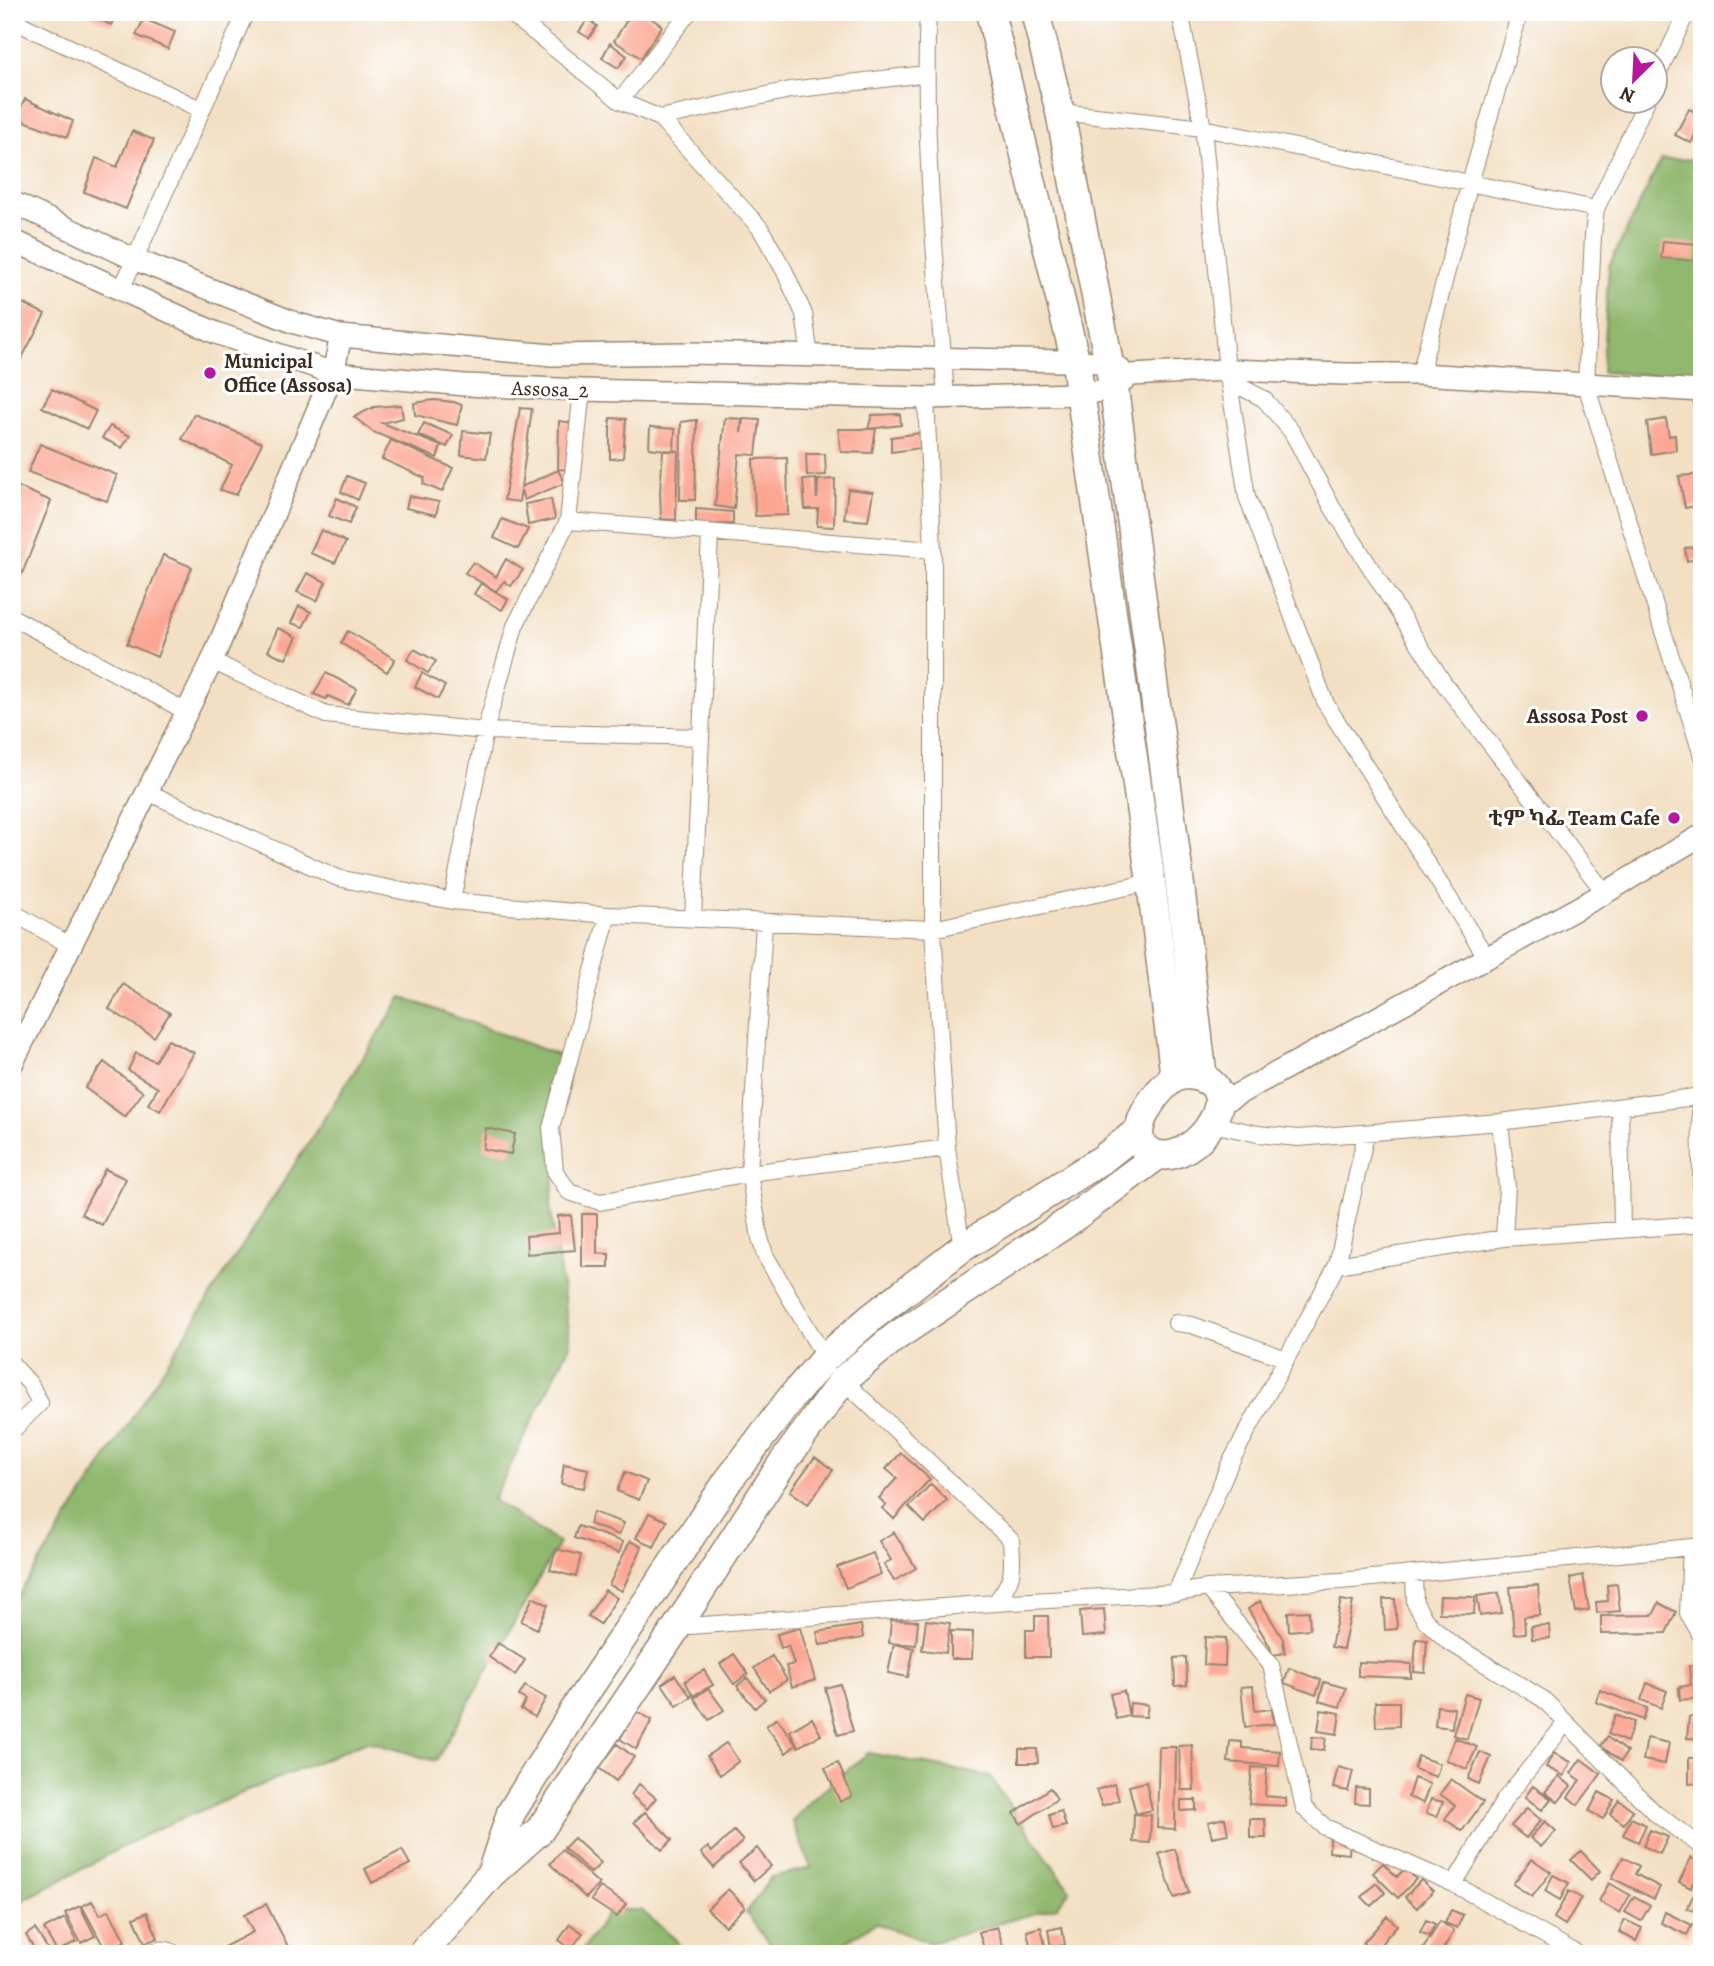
<svg xmlns="http://www.w3.org/2000/svg" width="1714" height="1966" viewBox="0 0 1714 1966" font-family="Alegreya,'Noto Serif Ethiopic',serif">
<style>
.forest{fill:#90b86e;stroke:#667146;stroke-width:2}
.building{fill:#fca793}
.lines{fill:none;stroke-linecap:round;stroke-linejoin:round}
.street-casing{stroke:#978571;stroke-width:18}
.secondary-casing{stroke:#978571;stroke-width:24}
.highway-casing{stroke:#978571;stroke-width:31}
.street{stroke:#fff;stroke-width:16}
.secondary{stroke:#fff;stroke-width:21}
.highway{stroke:#fff;stroke-width:28}
.poi-dot{fill:#b5179e;stroke:#fff;stroke-width:2.5}
.labels{text-anchor:middle;stroke-width:6;stroke-linejoin:round;paint-order:stroke}
.poi-label{font-size:21px;font-weight:bold;fill:#3b2a1e;stroke:#fff;text-anchor:end}
.street-label{font-size:21px;fill:#3b2a1e;stroke:#fff}
</style>
<rect width="100%" height="100%" fill="#fff"/>
<filter id="ink" filterUnits="userSpaceOnUse"><feTurbulence type="fractalNoise" baseFrequency=".0143" numOctaves="2"/><feDisplacementMap in="SourceGraphic" scale="14" xChannelSelector="R" yChannelSelector="G"/><feConvolveMatrix kernelMatrix="1 2 1 2 8 2 1 2 1" color-interpolation-filters="sRGB"/></filter>
<filter id="wash" filterUnits="userSpaceOnUse"><feTurbulence type="fractalNoise" baseFrequency=".00686" numOctaves="4" result="noise"/><feDisplacementMap in="SourceGraphic" scale="28" xChannelSelector="R" yChannelSelector="G"/><feGaussianBlur stdDeviation="1.57" result="paint"/><feColorMatrix in="noise" values="0 0 0 0 0 0 0 0 0 0 0 0 0 0 0 0 0 1.4 0 .05"/><feComposite in="paint" operator="in"/></filter>
<g filter="url(#wash)">
<rect width="100%" height="100%" fill="#f3e0c4"/>
<path class="forest" d="M1702 159V378L1602 372 1609 266 1661 160Z
M402 997 571 1060 550 1208 571 1343 493 1500 559 1543 436 1761 367 1741 154 1830 12 1906V1605Z
M868 1753 989 1776 1070 1890 1057 1907 930 1943 875 1923 827 1954H777L746 1913 771 1877 811 1868 792 1821 815 1797Z
M610 1910H641L676 1940 683 1954H580Z"/>
<g id="blocks">
<path class="building" d="M82 12H117L111 25Z
M632 12H642L662 26 641 58 614 41Z
M144 19 175 32 168 49 136 35Z
M588 19 597 26 589 38 579 32Z
M610 43 627 56 618 68 602 58Z
M25 99 73 121 67 137 16 118Z
M1689 109 1702 115V122L1691 143 1675 135Z
M132 131 154 140 126 209 84 192 96 158 117 167Z
M1663 241 1697 244 1695 261 1661 258Z
M18 301 45 314 14 373 12 372V314Z
M52 389 96 411 87 429 42 407Z
M434 400 454 402 462 405 457 425 415 415 414 403Z
M401 405 403 418 382 423 441 446 437 458 373 432 354 417 374 407Z
M520 408 532 409 521 487 558 470 565 483 524 500 521 490 519 502 504 500Z
M194 414 262 443 236 495 220 490 232 465 182 439Z
M900 414 901 425 868 429 872 415Z
M610 418 626 419 623 458 610 459Z
M725 418 742 419 741 433 743 419 760 420 756 455 739 454 734 509 715 506Z
M1666 419 1669 436 1675 435 1676 450 1651 454 1647 422Z
M697 420 695 500H680L681 422Z
M559 421 574 423 570 470 558 469Z
M424 423 453 435 447 447 418 435Z
M110 426 130 436 122 448 102 438Z
M650 427 675 429 674 451 649 448Z
M838 429H876L872 453 841 452Z
M463 431 490 434 486 458 461 455Z
M920 433 921 448 891 452V437Z
M391 440 453 468 442 492 423 484 425 478 382 459Z
M40 444 117 475 107 501 28 472Z
M663 451H678L676 520 661 519 660 492Z
M806 454H825L826 475 807 476Z
M787 458 788 515 755 516 753 459Z
M1702 474V505L1685 508 1679 476Z
M347 476 365 483 358 500 341 492Z
M816 479 817 499 818 480 835 479 834 527 817 526 818 509H805L803 480Z
M19 487 51 501 22 574 12 570V506Z
M848 489 873 492 868 521 844 519Z
M409 496 439 502 436 515 406 508Z
M337 498 356 507 349 524 329 516Z
M551 499 555 519 528 525 525 504Z
M696 509 733 512V524L696 525Z
M502 519 528 529 518 549 494 538Z
M321 530 346 542 335 563 310 553Z
M1702 544V558L1687 561 1685 548 1698 547Z
M163 555 192 567 157 657 127 644Z
M506 559 523 570 511 586 504 581 496 591 465 573 473 562 496 577Z
M307 573 326 582 317 601 297 592Z
M481 583 508 599 502 610 474 594Z
M299 606 311 612 303 627 291 623Z
M278 628 297 637 286 659 268 651Z
M348 631 395 659 387 672 341 643Z
M414 649 436 661 428 673 407 660Z
M326 673 357 689 348 705 328 696 326 699 314 694Z
M422 673 445 686 438 699 415 687Z
M123 984 170 1013 154 1037 109 1009Z
M168 1040 194 1053 160 1111 148 1104 158 1088 128 1070 136 1053 155 1061Z
M104 1062 143 1092 125 1117 85 1088Z
M486 1128 515 1134 511 1154 483 1149Z
M105 1169 126 1179 102 1225 81 1214Z
M582 1214H597V1253L609 1254V1267H582Z
M571 1215 575 1250 527 1254 526 1236 559 1233 558 1216Z
M901 1453 930 1479 894 1519 882 1508 886 1505 879 1498 897 1478 886 1469Z
M815 1457 833 1470 808 1504 790 1491Z
M564 1464 588 1469 584 1488 561 1484Z
M625 1472 647 1481 639 1500 617 1491Z
M931 1484 947 1500 925 1523 909 1507Z
M593 1512 624 1523 619 1535 589 1524Z
M649 1513 667 1521 654 1547 636 1538Z
M578 1526 623 1542 619 1553 574 1538Z
M894 1532 916 1568 894 1581 884 1564 891 1560 879 1541Z
M630 1541 642 1547 622 1591 609 1585Z
M556 1549 581 1555 576 1577 550 1570Z
M873 1553 881 1574 846 1588 837 1567Z
M1583 1575 1589 1610 1576 1612 1570 1578Z
M1617 1584 1620 1611 1597 1613 1596 1602 1608 1601 1607 1585Z
M1538 1585 1540 1615 1524 1617 1525 1633 1514 1634 1510 1587Z
M605 1590 617 1598 600 1624 588 1616Z
M1499 1593 1502 1613 1480 1616 1477 1596Z
M1440 1596 1475 1597 1474 1614 1439 1613Z
M533 1597 548 1605 537 1629 521 1621Z
M1383 1599H1395L1397 1629 1385 1630Z
M1341 1600 1353 1602 1343 1649 1331 1647Z
M1260 1601 1283 1639 1285 1653 1272 1655 1270 1647 1248 1609Z
M1659 1603 1676 1612 1666 1633 1601 1634V1616L1653 1615Z
M1104 1609 1106 1635 1082 1637 1080 1611Z
M1309 1611 1310 1629 1289 1631 1288 1612Z
M1035 1616H1048L1049 1657H1026V1630H1035Z
M891 1620 918 1621 916 1645 889 1643Z
M926 1620 950 1623 946 1653 922 1650Z
M861 1625 863 1638 820 1645 817 1632Z
M1549 1625 1550 1638 1532 1639 1531 1626Z
M800 1628 815 1680 792 1687 786 1666 794 1664 788 1646 781 1648 777 1634Z
M951 1631 973 1632 972 1659H951Z
M1205 1637 1226 1638 1225 1666 1204 1665Z
M1416 1639 1427 1640 1425 1673 1414 1672Z
M498 1643 525 1660 515 1675 489 1657Z
M894 1644 914 1648 908 1677 888 1673Z
M734 1654 748 1674 734 1684 720 1664Z
M772 1656 787 1680 769 1691 754 1668Z
M1186 1657 1187 1685 1175 1686 1174 1658Z
M1358 1662 1411 1664V1678L1358 1676Z
M1702 1664V1698L1680 1700 1679 1687 1691 1685 1689 1666Z
M1289 1668 1321 1680 1316 1695 1284 1683Z
M704 1670 713 1685 693 1696 685 1681Z
M675 1675 691 1697 677 1706 662 1684Z
M747 1678 765 1699 755 1708 737 1686Z
M1324 1682 1346 1688 1340 1707 1319 1701Z
M1647 1683 1667 1691 1661 1708 1641 1700Z
M840 1684 853 1731 838 1735 825 1688Z
M525 1686 546 1698 535 1717 521 1709 526 1700 519 1696Z
M1253 1686 1255 1711 1272 1709 1274 1724 1245 1727 1241 1687Z
M708 1688 724 1710 709 1720 694 1698Z
M1600 1690 1647 1708 1643 1720 1596 1702Z
M1124 1691 1129 1716 1116 1719 1110 1694Z
M1465 1694 1479 1698 1467 1739 1453 1735Z
M1375 1702H1399V1726L1376 1727Z
M1130 1703 1148 1705 1146 1717 1129 1716Z
M1437 1706 1454 1708 1452 1728 1435 1726Z
M1321 1710 1340 1713 1337 1734 1318 1731Z
M636 1711 652 1720 636 1749 620 1739Z
M1615 1715 1634 1722 1627 1742 1608 1734Z
M1689 1717 1702 1718V1739L1687 1738Z
M777 1718 796 1745 786 1753 766 1726Z
M812 1718 821 1735 798 1747 790 1731Z
M1312 1737 1326 1738 1324 1750 1311 1749Z
M1607 1737 1627 1752 1621 1761 1601 1746Z
M1455 1738 1477 1747 1467 1769 1446 1760Z
M1647 1738 1669 1743 1665 1764 1643 1760Z
M1230 1741 1242 1742V1748L1280 1751 1279 1766 1228 1762Z
M726 1743 739 1761 720 1775 707 1756Z
M617 1744 634 1757 616 1781 599 1768Z
M1192 1745 1194 1790H1181L1179 1746Z
M1159 1747H1176L1175 1829 1157 1828Z
M1019 1749H1037L1038 1763H1019Z
M1480 1752 1491 1757 1479 1784 1468 1779Z
M1553 1753 1571 1762 1564 1776 1546 1767Z
M1418 1756 1440 1764 1436 1777 1414 1769Z
M1689 1758H1702V1783L1689 1784Z
M1581 1759 1601 1774 1578 1805 1568 1797 1580 1780 1571 1773Z
M838 1763 852 1796 840 1802 825 1768Z
M1252 1767 1267 1768 1265 1796 1286 1798V1806L1249 1804Z
M1338 1767 1353 1771 1348 1791 1333 1788Z
M1559 1776 1571 1786 1558 1802 1545 1792Z
M1414 1778 1430 1784 1423 1803 1408 1797Z
M1451 1779 1483 1802 1462 1831 1445 1819 1455 1805 1440 1794Z
M1146 1782 1152 1810 1136 1814 1129 1786Z
M639 1784 656 1798 647 1809 631 1795Z
M1114 1784 1119 1800 1102 1806 1096 1790Z
M1533 1786 1551 1799 1542 1810 1525 1797Z
M1050 1788 1057 1799 1021 1824 1014 1813Z
M1356 1788 1369 1789V1804L1355 1803Z
M1599 1792 1614 1800 1603 1819 1589 1811Z
M1431 1799 1443 1802 1437 1817 1426 1813Z
M1181 1800H1196V1810L1181 1811Z
M1619 1800 1633 1810 1624 1824 1610 1814Z
M1527 1808 1541 1820 1526 1838 1511 1826Z
M1061 1811 1066 1826 1053 1829 1049 1815Z
M645 1812 672 1840 662 1850 634 1822Z
M1134 1814 1151 1815 1150 1843 1133 1842Z
M1225 1818 1228 1834 1212 1837 1208 1822Z
M1631 1818 1646 1825 1638 1842 1623 1835Z
M1250 1819H1265L1266 1838H1250Z
M1545 1821 1556 1831 1541 1847 1530 1838Z
M1650 1830 1668 1837 1660 1854 1643 1846Z
M734 1831 743 1841 714 1868 701 1853 708 1847 712 1852Z
M574 1838 601 1863 591 1873 564 1848Z
M1330 1838 1350 1840 1349 1854 1329 1852Z
M757 1848 771 1866 754 1881 739 1863Z
M1175 1849 1189 1893 1174 1898 1159 1854Z
M402 1850 410 1864 372 1883 365 1869Z
M562 1850 599 1884 586 1898 550 1864Z
M1581 1851 1600 1871 1591 1880 1571 1860Z
M1623 1857 1639 1866 1635 1874 1660 1887 1654 1899 1612 1878Z
M1691 1858 1702 1863V1887L1693 1883 1691 1888 1679 1882Z
M1532 1859 1551 1872 1532 1897 1513 1884Z
M1383 1863 1397 1877 1405 1868 1416 1879 1398 1898 1373 1873Z
M1553 1875 1569 1883 1560 1900 1545 1891Z
M1421 1880 1433 1891 1417 1908 1405 1897Z
M1376 1883 1385 1893 1371 1906 1362 1897Z
M1609 1883 1630 1895 1620 1913 1599 1901Z
M600 1887 626 1904 617 1917 591 1900Z
M728 1889 745 1907 725 1926 707 1909Z
M1569 1891 1581 1898 1565 1925 1554 1918Z
M1634 1896 1650 1905 1641 1921 1625 1912Z
M1693 1896 1702 1900V1914L1687 1908Z
M92 1901 100 1915 109 1910 125 1941 106 1951 82 1906Z
M266 1904 292 1954H222L220 1949 253 1932 244 1915Z
M80 1906 95 1936 81 1943 65 1913Z
M1451 1910 1463 1915 1457 1928 1445 1923Z
M147 1912 158 1938 145 1943 134 1918Z
M1665 1912 1692 1925 1687 1935 1661 1923Z
M1387 1916 1397 1925 1374 1952 1363 1943Z
M65 1918 77 1941 57 1952 44 1929Z
M1426 1920 1435 1924 1429 1936 1420 1932Z
M1625 1920 1642 1928 1636 1941 1619 1932Z
M1440 1921 1454 1931 1440 1954H1420Z
M570 1924 583 1933 571 1949 559 1940Z
M997 1927 1003 1946 985 1952 979 1932Z
M1041 1927 1047 1954H1032L1027 1931Z
M1062 1927 1065 1945 1051 1948 1048 1930Z
M35 1929 51 1954H37L26 1935Z"/>
</g>
</g>
<g filter="url(#ink)">
<use href="#blocks" fill-opacity="0" stroke="#978571" stroke-width="2"/>
<g class="lines">
<defs>
<path id="street" d="M509 12 620 101 660 118 760 228 784 270 804 314 810 357
M928 12C922 141 937 270 946 398
M1180 12 1203 128 1227 370 1247 497 1326 704 1487 958
M12 20 202 110
M1654 82 1687 12
M620 101 689 12
M1646 102 1596 209 1593 235 1586 385 1702 756
M1060 112 1203 128 1596 209
M660 118 790 90 925 74
M121 290 246 12
M1420 374 1470 183 1520 12
M1230 388H1243L1264 399 1292 432 1332 507 1445 685 1605 893
M926 398 933 550V929L947 1148 962 1248
M568 521 582 390
M12 617 185 711
M212 661 326 715 485 731 700 737
M147 792 338 878 452 901 608 915 933 929 1156 881
M452 901 485 731 515 626 568 521 933 550
M12 912 71 946
M608 915 551 1128 555 1171 569 1192 600 1202 749 1173 947 1148
M693 919 710 533
M764 923 749 1173 760 1238 765 1255 825 1358
M1700 1097 1702 1230
M1620 1107 1622 1230
M1500 1122 1507 1187 1504 1238
M1212 1124 1258 1134 1298 1138 1500 1122 1702 1096
M1337 1265 1504 1238 1702 1224
M1176 1323 1192 1325 1286 1359
M12 1364 30 1384 40 1403 12 1431
M843 1380 1011 1540C1013 1571 1015 1578 995 1603
M1691 1547 1688 1613 1702 1637
M1414 1575 1415 1603 1425 1620 1449 1642 1543 1699 1655 1813 1702 1847
M1208 1588 1271 1665 1304 1808 1325 1827 1454 1884 1578 1954
M1176 1593 1229 1465 1337 1265 1366 1134
M677 1627 995 1603 1176 1593 1208 1588 1341 1581 1702 1546
M1454 1884 1505 1799 1565 1724
M150 1954C159 1949 166 1947 175 1954"/>
<path id="secondary" d="M12 202 134 259 295 323 341 336 552 355 689 353 1109 362 1120 369
M12 240 216 333 333 373 465 385 582 390 926 398 1080 394 1114 389 1131 375 1227 370 1346 374H1420L1702 391
M12 1064 212 661 333 373 341 336
M1220 1104 1605 893 1702 835"/>
<path id="highway" d="M990 12 1076 363 1151 882 1175 1078
M1035 12 1060 112 1114 389 1179 877 1203 1079
M1186 1075C1257 1079 1196 1168 1155 1154 1118 1142 1155 1089 1175 1078 1178 1076 1182 1076 1186 1075Z
M492 1871 511 1813 580 1701 728 1481 791 1398 825 1358 872 1317 962 1248 1104 1158 1138 1131
M422 1954 491 1874 540 1830 677 1627 780 1467 843 1380 895 1337 1065 1224 1158 1155"/>
</defs>
<use href="#street" class="street-casing"/>
<use href="#secondary" class="secondary-casing"/>
<use href="#highway" class="highway-casing"/>
<use href="#street" class="street"/>
<use href="#secondary" class="secondary"/>
<use href="#highway" class="highway"/>
</g>
</g>
<g class="poi-dot">
<circle cx="210" cy="373" r="7"/>
<circle cx="1642" cy="716" r="7"/>
<circle cx="1674" cy="818" r="7"/>
</g>
<g class="labels">
<g class="poi-label">
<text x="224" y="368" text-anchor="start">Municipal<tspan x="224" dy="24">Office (Assosa)</tspan></text>
<text x="1628" y="723">Assosa Post</text>
<text x="1660" y="825">ቲም ካፌ Team Cafe</text>
</g>
<g class="street-label">
<text transform="translate(550 389) rotate(2)" y="7">Assosa_2</text>
</g>
</g>
<rect width="1714" height="1966" fill="none" stroke="#fff" stroke-width="42"/>
<g transform="translate(1634 80) rotate(204)"><circle r="33" fill="#ffffff" stroke="#b1aaa5" stroke-width="2"/>
<path d="M0-5L12 26L0 18L-12 26Z" fill="#b5179e"/>
<text y="-10" font-size="19" font-weight="bold" text-anchor="middle" fill="#3b2a1e">N</text>
</g>
</svg>
